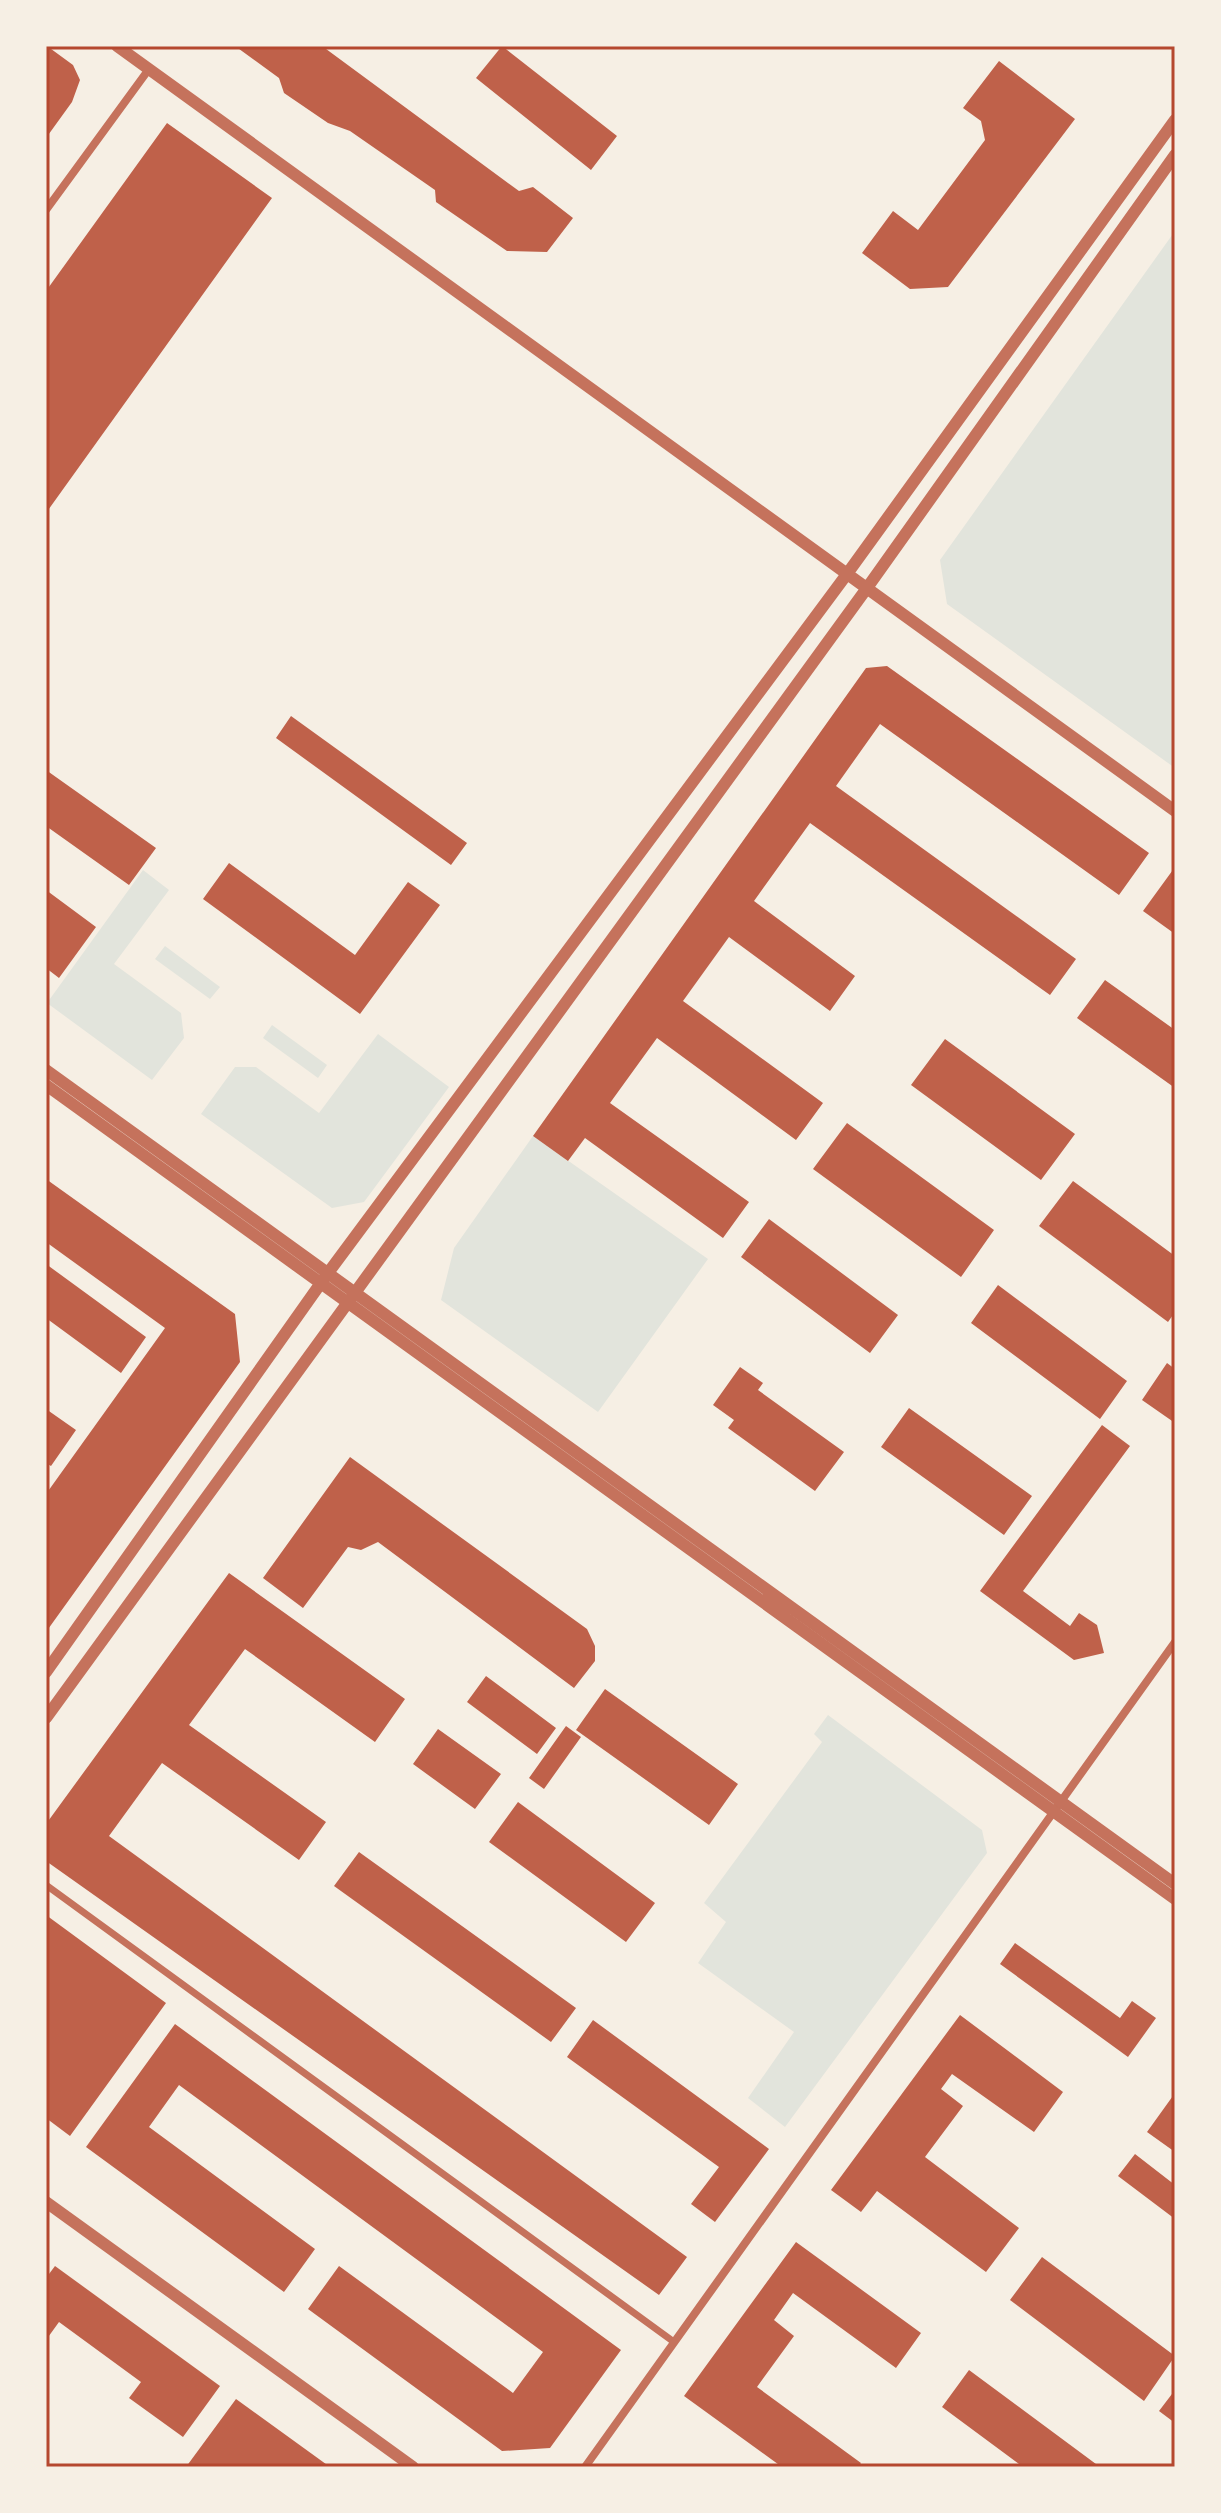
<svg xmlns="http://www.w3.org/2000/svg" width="1221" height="2513" viewBox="0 0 1221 2513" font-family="'Nunito Sans',sans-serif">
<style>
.green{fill:#e2e4dc}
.building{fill:#bf614a}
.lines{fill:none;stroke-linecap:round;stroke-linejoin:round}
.pedestrian{stroke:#c5725c;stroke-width:7}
.minor{stroke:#c5725c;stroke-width:8}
.tertiary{stroke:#c5725c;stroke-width:12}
.neatline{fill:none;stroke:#b5482f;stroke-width:3}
</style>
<rect width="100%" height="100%" fill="#f6efe4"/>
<path class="green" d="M1175 231V768L947 604 940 560Z
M143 870 169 890 114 964 181 1013 184 1038 152 1080 47 1003Z
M165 946 220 987 210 999 155 959Z
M272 1025 327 1065 318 1078 263 1038Z
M378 1034 449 1087 364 1202 332 1208 201 1114 235 1067H256L319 1113Z
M533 1136 708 1259 598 1412 441 1300 454 1248Z
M828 1715 982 1830 987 1853 785 2127 748 2098 794 2032 698 1963 726 1922 704 1903 822 1742 814 1734Z"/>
<path class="building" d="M47 46 73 65 80 80 72 102 46 138Z
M235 46H322L519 191 533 187 573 218 547 252 507 251 436 202 435 190 350 131 328 123 284 93 279 78Z
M502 46 617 136 591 170 476 78Z
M999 61 1075 119 948 287 910 289 862 253 893 211 918 230 985 140 981 121 963 108Z
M167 123 272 198 46 513V291Z
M887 666 1149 853 1119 895 880 724 836 786 1076 959 1050 995 810 823 754 901 855 976 830 1011 729 937 683 1001 823 1103 796 1140 657 1038 610 1103 749 1202 723 1238 585 1138 568 1161 533 1136 866 668Z
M291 716 467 843 451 865 276 738Z
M46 770 156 848 129 885 46 826Z
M229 863 355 955 408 882 440 905 360 1014 203 899Z
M1175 867V934L1143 911Z
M46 890 96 927 59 978 46 968Z
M1105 980 1175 1030V1088L1077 1018Z
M945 1039 1075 1134 1041 1180 911 1085Z
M847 1123 994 1230 961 1277 813 1169Z
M46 1179 235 1314 240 1362 46 1632V1494L165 1328 46 1242Z
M1073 1181 1175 1256V1312L1168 1322 1039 1226Z
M769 1219 898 1315 870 1353 741 1257Z
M46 1264 146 1337 121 1373 46 1318Z
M998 1285 1127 1381 1100 1419 971 1323Z
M1167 1363 1175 1369V1423L1142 1400Z
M740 1367 763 1383 758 1390 844 1452 815 1491 728 1428 734 1420 713 1405Z
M909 1408 1032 1496 1004 1535 881 1447Z
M46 1409 76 1430 51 1466 46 1463Z
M1102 1425 1130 1446 1023 1591 1070 1626 1079 1613 1097 1625 1104 1653 1074 1660 980 1591Z
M350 1457 587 1629 595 1646V1661L574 1688 378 1542 361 1550 348 1547 303 1608 263 1578Z
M229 1573 405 1699 375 1742 245 1649 189 1725 326 1822 299 1860 162 1763 109 1836 687 2257 659 2295 46 1861V1824Z
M486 1676 556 1728 537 1754 467 1702Z
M605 1689 738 1784 709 1825 576 1730Z
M566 1726 581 1737 544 1789 529 1778Z
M438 1729 501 1774 475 1809 413 1764Z
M518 1802 655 1903 626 1942 489 1842Z
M359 1852 576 2008 551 2042 334 1886Z
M46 1915 166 2003 70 2136 46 2118Z
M1015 1943 1120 2018 1132 2001 1156 2018 1128 2057 1000 1964Z
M960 2015 1063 2092 1034 2132 952 2074 941 2089 963 2106 925 2157 1019 2228 986 2272 877 2191 861 2212 831 2190Z
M593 2020 769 2149 715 2222 691 2204 719 2167 567 2057Z
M175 2024 621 2350 550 2448 502 2451 308 2309 339 2266 513 2393 543 2352 179 2085 149 2127 315 2249 284 2292 86 2147Z
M1175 2093V2152L1147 2132Z
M1135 2154 1175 2185V2219L1118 2176Z
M796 2242 921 2333 896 2368 793 2293 774 2320 794 2336 757 2387 861 2463 858 2467H782L684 2396Z
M1042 2257 1175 2356 1144 2401 1010 2300Z
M55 2266 220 2386 183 2437 129 2398 141 2382 59 2322 46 2340V2278Z
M969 2370 1100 2467H1023L942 2407Z
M1175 2390V2423L1159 2411Z
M236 2399 330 2467H186Z"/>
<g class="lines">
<path class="pedestrian" d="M46 1885 674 2342"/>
<path class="minor" d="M46 210 149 69
M585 2467 1175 1642"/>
<path class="tertiary" d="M117 46 1175 811
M46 1070 1175 1884
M46 1085 1175 1899
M46 1672 328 1273 847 574 1175 120
M46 1718 867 588 1175 155
M46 2202 413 2467"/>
</g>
<rect width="1221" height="2513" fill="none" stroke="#f6efe4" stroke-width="96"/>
<rect x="48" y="48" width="1125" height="2417" class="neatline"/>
</svg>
